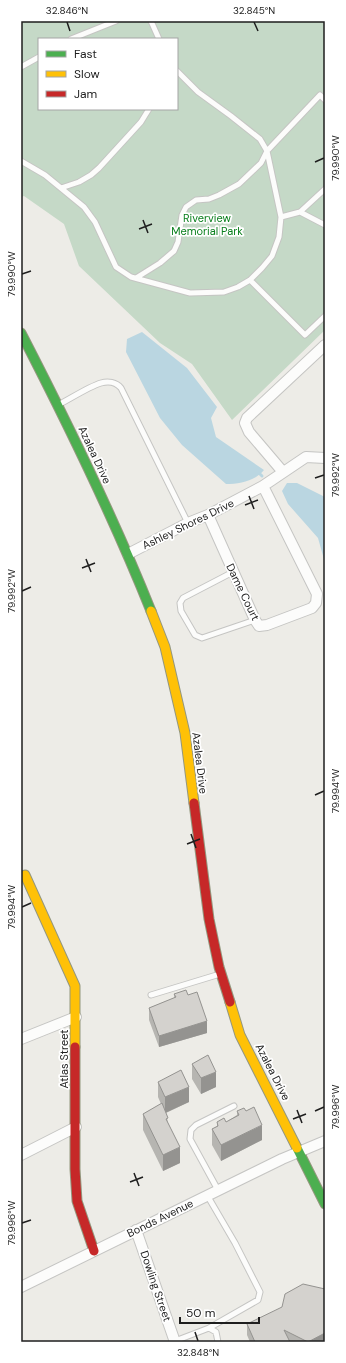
<svg xmlns="http://www.w3.org/2000/svg" width="346" height="1363" font-family="'DM Sans',sans-serif">
<style>
.cemetery{fill:#c5d9c7;fill-rule:evenodd}
.water{fill:#bad6e1}
.lines{fill:none;stroke-linecap:round;stroke-linejoin:round}
.stream{stroke:#bad6e1;stroke-width:3}
.lane-casing{stroke:#c5c5c3;stroke-width:7}
.street-casing{stroke:#c5c5c3;stroke-width:12}
.fast-casing{stroke:#94977e;stroke-width:11}
.slow-casing{stroke:#94977e;stroke-width:11}
.jam-casing{stroke:#94977e;stroke-width:11}
.lane{stroke:#fcfcfb;stroke-width:5}
.street{stroke:#fcfcfb;stroke-width:10}
.fast{stroke:#4caf50;stroke-width:9}
.slow{stroke:#ffc107;stroke-width:9}
.jam{stroke:#c62828;stroke-width:9}
.wall{fill:#b6b5b1}
.shaded-wall{fill:#949390}
.building{fill:#d4d2ce;stroke:#949390}
.ticks{fill:none;stroke:#1e1e1e;stroke-width:1.5}
.labels{text-anchor:middle;stroke-width:3.5;stroke-linejoin:round;paint-order:stroke}
.park-label{font-size:11px;fill:#097f1c;stroke:#fff}
.street-label{font-size:11px;fill:#1e1e1e;stroke:#fff}
.neatline{fill:none;stroke:#1e1e1e;stroke-width:1.5}
.ticks-label{font-size:10px;text-anchor:middle;fill:#1e1e1e}
</style>
<rect width="100%" height="100%" fill="#edece7"/>
<path class="cemetery" d="M 21,21 L 325,21 L 325,330 L 232,420 L 192,364 L 160,343 L 79,266 L 64,224 L 24,196 L 21,197 ZM 39,39 L 177,39 L 177,109 L 39,109 Z"/>
<path class="water" d="M 142,332 L 187,368 L 217,407 L 211,418 L 216,437 L 264,470 C 255,481 240,484 226,484 L 182,445 L 160,418 L 126,352 L 127,339 Z
M 287,483 L 297,483 L 325,497 L 325,563 L 318,538 L 288,504 L 282,491 Z"/>
<g class="lines">
<path class="stream" d="M 260,474 L 262,476"/>
<g class="lane-casing">
<path id="lane" d="M 151,21 L 159,39
M 71,39 L 116,21
M 21,67 L 39,57
M 21,161 L 45,175 L 84,207 L 95,222 L 116,267 L 131,277 L 190,293 L 224,292 L 238,287 L 250,280 L 262,268 L 272,256 L 279,237 L 281,217 L 267,151 L 260,139 L 231,116 L 198,92 L 177,71
M 61,188 L 79,182 L 91,175 L 99,168 L 141,122 L 149,109
M 300,212 L 325,225
M 281,217 L 300,212 L 325,189
M 136,278 L 160,263 L 174,251 L 178,242 L 182,215 L 186,207 L 196,200 L 209,199 L 219,195 L 239,184 L 261,163 L 267,151 L 320,95 L 325,100
M 250,280 L 305,335 L 325,316
M 58,405 C 70,399 88,387 101,383 C 108,381 116,382 121,388 L 188,523
M 233,572 L 183,598 L 180,603 L 181,611 L 195,635 L 202,638 L 255,620
M 151,995 L 220,974
M 218,1190 L 190,1139 L 191,1130 L 196,1125 L 234,1106
M 207,1195 L 235,1243 L 260,1292 L 258,1300 L 209,1328
M 175,1341 L 209,1328 L 216,1332 L 218,1342"/>
</g>
<g class="street-casing">
<path id="street" d="M 283,472 L 249,432 L 245,423 L 247,418 L 325,345
M 208,515 L 255,620 L 259,626 L 267,625 L 312,608 L 316,603 L 317,594 L 263,486
M 128,554 L 188,523 L 208,515 L 263,486 L 306,457 L 325,458
M 21,1039 L 76,1017
M 21,1155 L 76,1127
M 136,1230 L 175,1342
M 21,1287 L 282,1159 L 325,1141"/>
</g>
<g class="fast-casing">
<path id="fast" d="M 21,333 C 68,424 113,516 151,611
M 297,1148 L 325,1204"/>
</g>
<g class="slow-casing">
<path id="slow" d="M 151,611 L 165,647 L 185,733 L 194,803
M 25,875 L 75,986 L 75,1047
M 230,1002 L 240,1035 L 297,1148"/>
</g>
<g class="jam-casing">
<path id="jam" d="M 194,803 L 209,919 L 219,967 L 230,1002
M 75,1047 L 75,1169 L 77,1201 L 94,1251"/>
</g>
<use href="#lane" class="lane"/>
<use href="#street" class="street"/>
<use href="#fast" class="fast"/>
<use href="#slow" class="slow"/>
<use href="#jam" class="jam"/>
</g>
<path class="wall" d="M 174,994 L 188,995 L 207,1033 L 159,1047 L 149,1020 L 149,1008 L 174,998 Z
M 192,1064 L 216,1087 L 201,1094 L 192,1079 Z
M 158,1082 L 189,1102 L 166,1113 L 168,1123 L 180,1163 L 163,1171 L 143,1130 L 143,1114 L 161,1104 L 158,1097 Z
M 237,1111 L 262,1140 L 221,1161 L 212,1145 L 212,1129 L 217,1126 L 217,1122 L 226,1122 L 237,1115 Z
M 325,1289 L 325,1342 L 250,1342 L 247,1335 L 247,1324 Z"/>
<path class="shaded-wall" d="M 207,1021 L 207,1033 L 159,1047 L 159,1036 Z
M 216,1072 L 216,1087 L 201,1094 L 201,1078 Z
M 189,1087 L 189,1102 L 165,1113 L 165,1097 Z
M 262,1125 L 262,1140 L 221,1161 L 221,1145 Z
M 180,1147 L 180,1163 L 163,1171 L 163,1155 Z
M 325,1333 L 325,1342 L 308,1342 Z"/>
<path class="building" d="M 186,990 L 188,995 L 197,992 L 207,1021 L 159,1036 L 149,1008 L 176,997 L 174,994 Z
M 208,1055 L 216,1072 L 201,1078 L 192,1064 Z
M 181,1070 L 189,1087 L 165,1097 L 158,1082 Z
M 162,1103 L 168,1118 L 166,1119 L 180,1147 L 163,1155 L 143,1114 Z
M 254,1107 L 262,1125 L 221,1145 L 212,1129 L 218,1126 L 217,1122 L 224,1118 L 226,1122 L 239,1115 L 237,1111 L 244,1108 L 246,1111 Z
M 303,1284 L 325,1289 L 325,1333 L 308,1342 L 284,1330 L 290,1342 L 255,1342 L 247,1324 L 282,1307 L 285,1294 Z"/>
<path class="ticks" d="M 67,22 L 70,31M 254,22 L 258,31M 315,162 L 324,158M 143,220 L 148,233M 139,229 L 152,224M 22,274 L 31,271M 315,478 L 324,475M 249,496 L 254,509M 245,505 L 258,500M 86,559 L 91,572M 82,568 L 95,563M 22,591 L 31,587M 315,795 L 324,791M 191,834 L 196,848M 187,844 L 200,839M 22,907 L 31,903M 297,1110 L 302,1123M 315,1111 L 324,1107M 293,1119 L 306,1114M 134,1173 L 139,1186M 130,1182 L 143,1177M 22,1223 L 31,1220M 195,1332 L 198,1341"/>
<g class="labels">
<g class="park-label">
<text x="207" y="222">Riverview<tspan x="207" dy="13">Memorial Park</tspan></text>
</g>
<g class="street-label">
<text transform="translate(95 455) rotate(65)" y="4">Azalea Drive</text>
<text transform="translate(188 524) rotate(-26)" y="4">Ashley Shores Drive</text>
<text transform="translate(243 592) rotate(64)" y="4">Dame Court</text>
<text transform="translate(200 763) rotate(83)" y="4">Azalea Drive</text>
<text transform="translate(64 1059) rotate(-90)" y="4">Atlas Street</text>
<text transform="translate(273 1072) rotate(63)" y="4">Azalea Drive</text>
<text transform="translate(160 1218) rotate(-26)" y="4">Bonds Avenue</text>
<text transform="translate(156 1286) rotate(71)" y="4">Dowling Street</text>
</g>
</g>
<rect width="346" height="1363" fill="none" stroke="#ffffff" stroke-width="44"/>
<rect x="38" y="38" width="140" height="72" fill="#ffffff" stroke="#a5a5a5"/>
<rect x="46" y="51" width="20" height="6" fill="#4caf50" stroke="#a5a5a5"/>
<text x="74" y="58" font-size="12" fill="#1e1e1e">Fast</text>
<rect x="46" y="71" width="20" height="6" fill="#ffc107" stroke="#a5a5a5"/>
<text x="74" y="78" font-size="12" fill="#1e1e1e">Slow</text>
<rect x="46" y="91" width="20" height="6" fill="#c62828" stroke="#a5a5a5"/>
<text x="74" y="98" font-size="12" fill="#1e1e1e">Jam</text>
<path d="M180 1317v6h79v-6" fill="none" stroke="#1e1e1e" stroke-width="2"/>
<text x="186" y="1317" font-size="12" fill="#1e1e1e" stroke="#ffffff" stroke-width="3" paint-order="stroke">50 m</text>
<rect x="22" y="22" width="302" height="1319" class="neatline"/>
<g class="ticks-label">
<text x="67" y="14">32.846°N</text>
<text x="254" y="14">32.845°N</text>
<text transform="translate(335 158) rotate(-90)" y="4">79.990°W</text>
<text transform="translate(11 274) rotate(-90)" y="4">79.990°W</text>
<text transform="translate(335 475) rotate(-90)" y="4">79.992°W</text>
<text transform="translate(11 591) rotate(-90)" y="4">79.992°W</text>
<text transform="translate(335 791) rotate(-90)" y="4">79.994°W</text>
<text transform="translate(11 907) rotate(-90)" y="4">79.994°W</text>
<text transform="translate(335 1107) rotate(-90)" y="4">79.996°W</text>
<text transform="translate(11 1223) rotate(-90)" y="4">79.996°W</text>
<text x="198" y="1356">32.848°N</text>
</g>
</svg>
